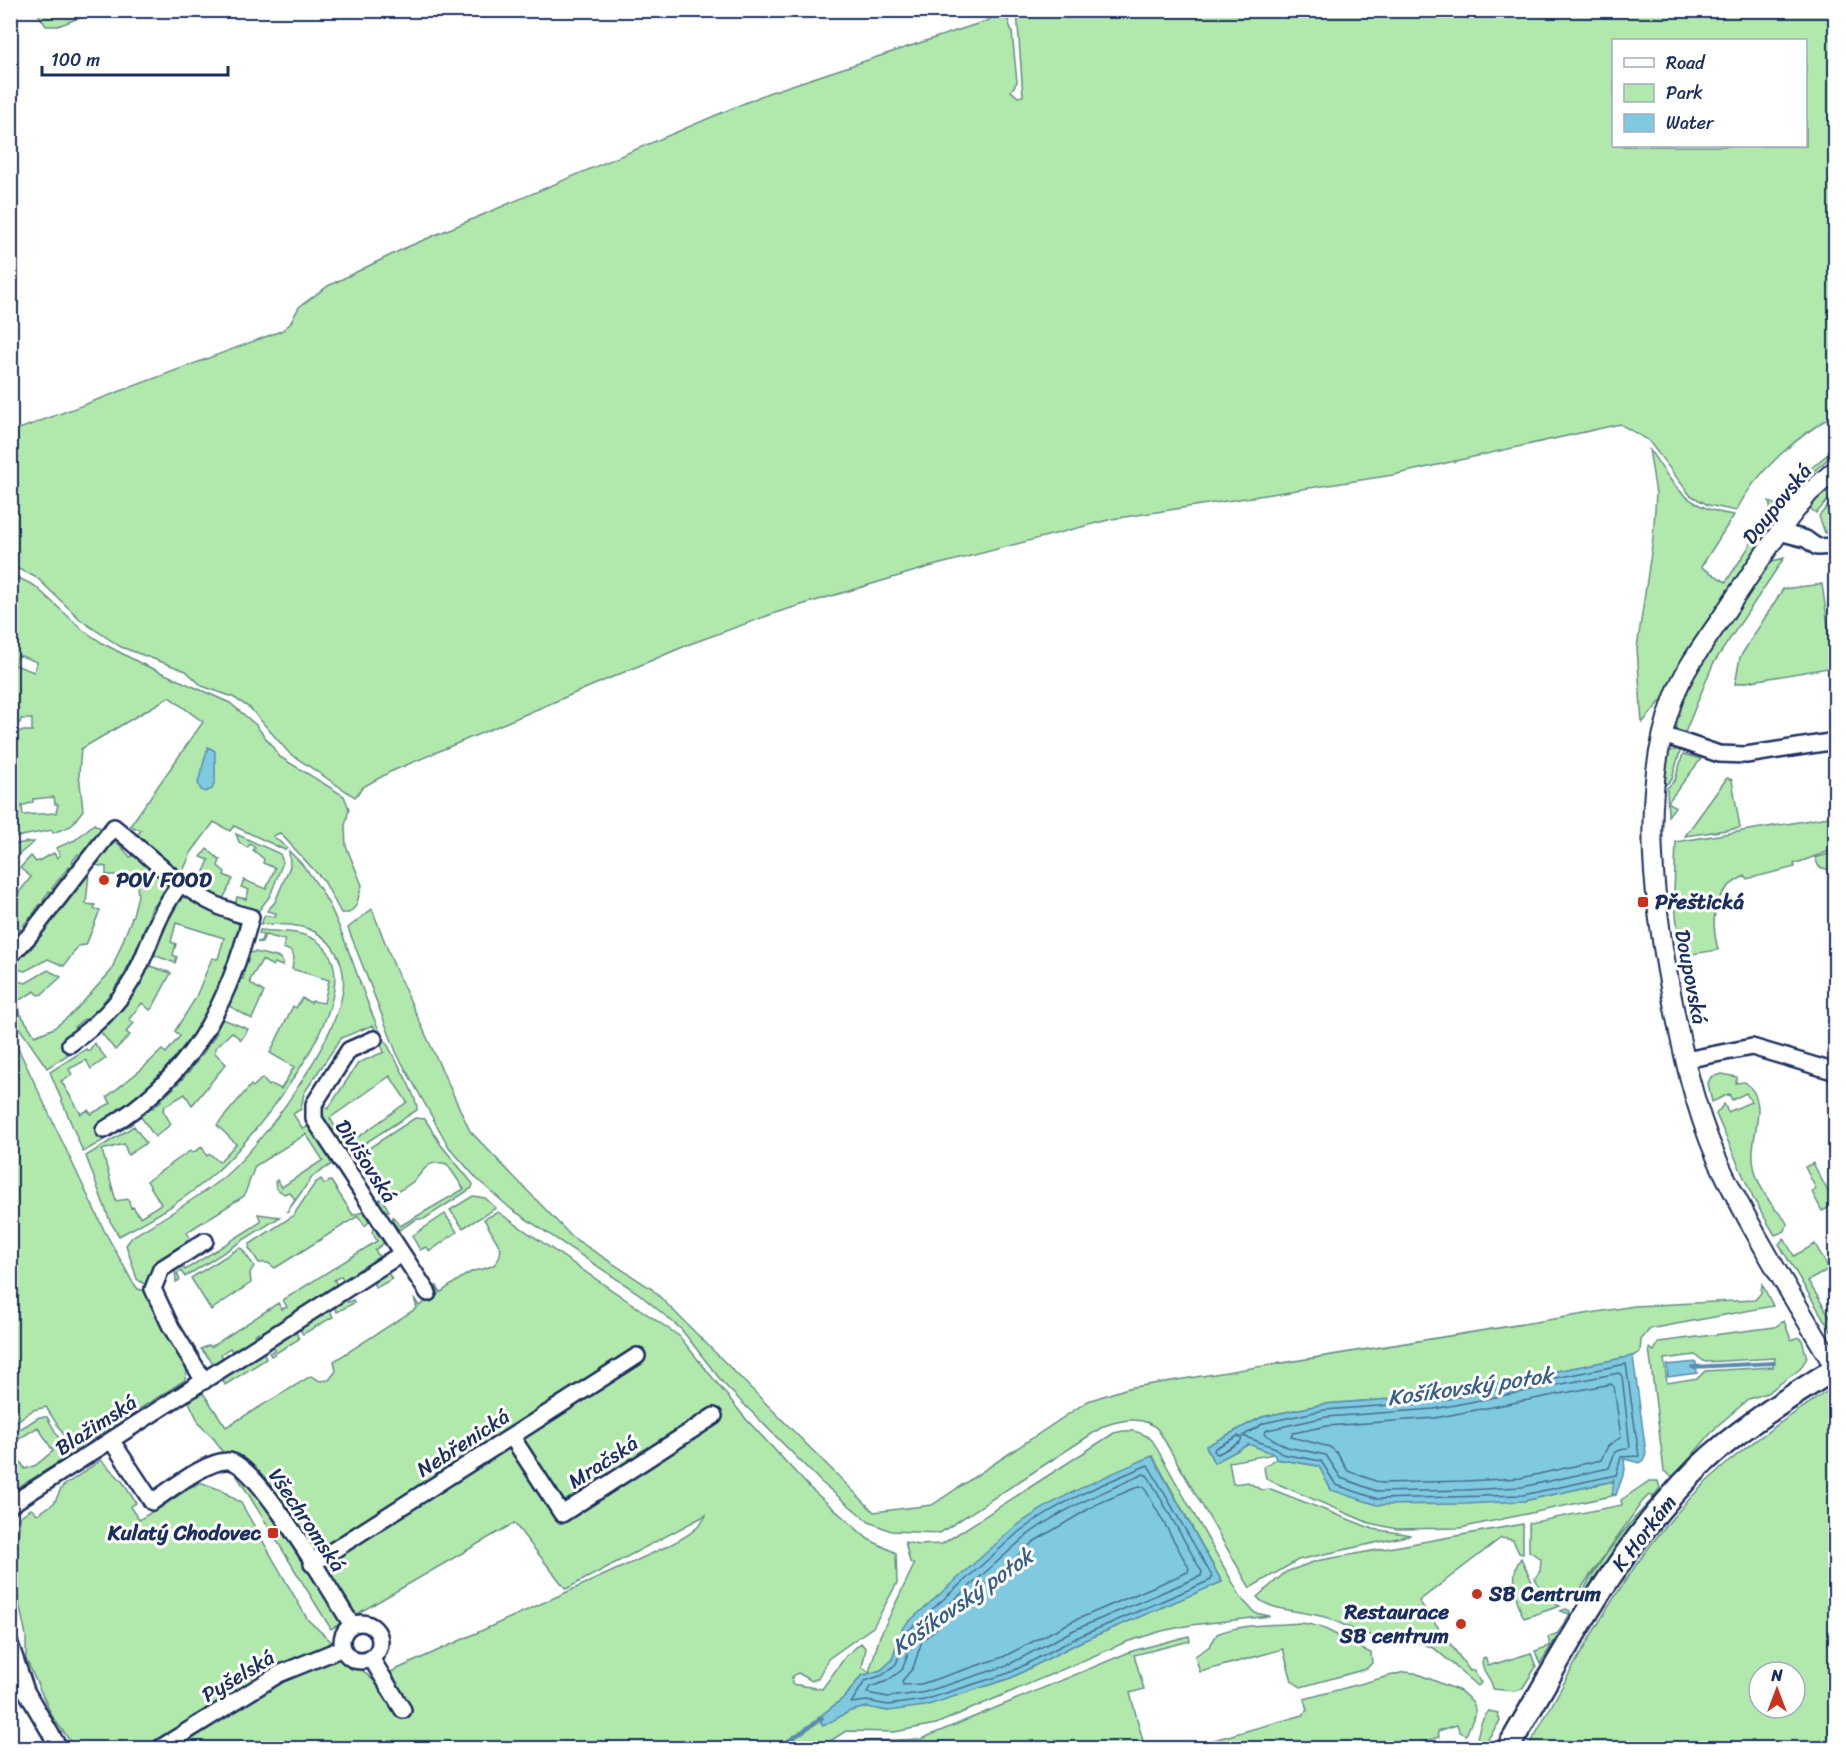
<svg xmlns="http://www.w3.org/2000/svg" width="1846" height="1759" font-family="Sriracha,sans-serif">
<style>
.green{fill:#b1e9ad;stroke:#668c86;stroke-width:1.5;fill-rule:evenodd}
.water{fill:#80cae1;stroke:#588cad;stroke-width:1.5}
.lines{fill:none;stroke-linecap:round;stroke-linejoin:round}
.shore{stroke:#436d92;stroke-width:1.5}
.stream{stroke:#588cad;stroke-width:4}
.minor-casing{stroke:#1b2f5e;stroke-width:20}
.tertiary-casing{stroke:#1b2f5e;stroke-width:22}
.secondary-casing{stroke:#1b2f5e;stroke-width:26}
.minor{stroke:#fff;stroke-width:15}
.tertiary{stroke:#fff;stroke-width:18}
.secondary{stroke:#fff;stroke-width:21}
.poi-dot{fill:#c8321e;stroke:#fff;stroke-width:2}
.labels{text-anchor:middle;stroke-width:6;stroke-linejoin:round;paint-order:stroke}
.street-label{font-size:21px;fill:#1b2f5e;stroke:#fff}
.poi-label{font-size:21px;font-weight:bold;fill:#1b2f5e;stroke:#fff;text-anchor:start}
.water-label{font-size:22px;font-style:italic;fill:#395e85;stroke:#fff}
</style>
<rect width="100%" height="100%" fill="#fff"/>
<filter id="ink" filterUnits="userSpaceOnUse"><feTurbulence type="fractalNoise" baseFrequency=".0167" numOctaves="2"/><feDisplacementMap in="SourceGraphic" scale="12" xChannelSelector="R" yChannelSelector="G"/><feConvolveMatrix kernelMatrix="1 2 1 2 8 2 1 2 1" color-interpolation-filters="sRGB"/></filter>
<g filter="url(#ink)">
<path class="green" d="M 36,11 L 36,10 L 97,11 L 58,26 L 46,26 Z
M 997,11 L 1005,11 L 1012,32 L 1017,82 L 1011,91 L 1018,97 L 1023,96 L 1017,11 L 1835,11 L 1835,414 C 1798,436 1756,471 1736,511 L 1708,505 L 1690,495 L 1648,440 L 1620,424 L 1393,475 L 1112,519 L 929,567 L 778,612 L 690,644 L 390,772 L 363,787 L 355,797 L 289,753 L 250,708 L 233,697 L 202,686 L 186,671 L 121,647 L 82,621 L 35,576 L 11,566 L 11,432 L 281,331 L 290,324 L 299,307 L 328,286 L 405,248 L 768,93 L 989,20 ZM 1806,40 L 1806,146 L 1614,146 L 1614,40 Z
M 1835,448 L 1835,453 L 1808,476 L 1776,513 L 1771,510 L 1769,501 L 1777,506 L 1803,475 Z
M 1649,449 C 1674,486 1686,509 1734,515 L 1701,567 L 1726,582 L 1754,539 L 1747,534 L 1758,534 L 1764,540 L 1666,695 L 1642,723 L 1637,648 L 1653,539 L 1656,494 Z
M 1835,479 L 1835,493 L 1816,513 L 1807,506 Z
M 1835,498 L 1835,531 L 1825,533 L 1819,516 Z
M 1784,558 L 1713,664 L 1684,735 C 1677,733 1674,726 1675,719 L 1701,662 L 1769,562 Z
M 11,574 L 35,586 L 83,630 L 104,644 L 140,663 L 230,703 L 256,725 L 280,757 L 344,796 L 349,809 L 345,826 L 346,846 L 362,885 L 356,906 L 349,913 L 341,913 L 324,881 L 280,833 L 273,836 L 287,848 L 285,850 L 234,826 L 230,831 L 214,822 L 191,853 L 184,869 L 179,874 L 137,836 L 141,830 L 130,826 L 203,722 L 169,697 L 81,749 L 79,774 L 83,810 L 71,826 L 53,833 L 52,830 L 11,838 ZM 18,655 L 37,662 L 34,672 L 15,665 ZM 21,719 L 32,719 L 32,731 L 12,731 L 12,723 L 20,723 ZM 54,797 L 55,804 L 58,804 L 56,813 L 23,815 L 22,806 L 33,802 L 33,799 Z
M 1822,584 L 1834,667 L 1735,684 L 1740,657 L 1783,589 Z
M 1681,748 L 1672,779 L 1663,787 L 1668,752 Z
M 1683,754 L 1701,759 L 1668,802 L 1675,807 L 1668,816 L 1667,788 L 1675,780 Z
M 1727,778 L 1732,780 L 1740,828 L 1685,836 Z
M 1835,816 L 1835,849 L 1794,864 L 1795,867 L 1747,879 L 1745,876 C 1712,891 1710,918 1718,950 L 1680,956 L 1674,892 L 1676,842 Z
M 94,824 L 102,829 L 82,857 L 78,854 L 72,862 L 75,865 L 73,868 L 70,866 L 62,875 L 65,878 L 63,880 L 60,878 L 52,888 L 56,891 L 53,894 L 49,891 L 43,901 L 45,904 L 43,906 L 40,904 L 33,914 L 36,916 L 34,920 L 30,917 L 23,926 L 26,929 L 24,932 L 20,929 L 12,939 L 15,942 L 13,945 L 11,943 L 10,915 L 14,912 L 10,904 L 31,877 L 20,868 L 31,856 L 36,862 L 54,853 L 57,858 L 60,855 L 56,848 L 75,840 Z
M 236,834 L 280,854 L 283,862 L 270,896 L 256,914 L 235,905 L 237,897 L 246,899 L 249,890 L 241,887 L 244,880 L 266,889 L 275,868 L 263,863 L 264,859 L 253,850 L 255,848 L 250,844 L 247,848 L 239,842 Z
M 28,842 L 34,842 L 11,861 L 11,845 Z
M 118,843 L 130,857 L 133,856 L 130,848 L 166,881 L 166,892 L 157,906 L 153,905 L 149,916 L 153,918 L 150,925 L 146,923 L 142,935 L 145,937 L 143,943 L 139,942 L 135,953 L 138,955 L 136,961 L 131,960 L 126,970 L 129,973 L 126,979 L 122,977 L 115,987 L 119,990 L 114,995 L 111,993 L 103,1002 L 106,1005 L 102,1010 L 99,1008 L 90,1016 L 93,1019 L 88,1023 L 84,1019 L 74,1027 L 91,1040 L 47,1068 L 11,1016 L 10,979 L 26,983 L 48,970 L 61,977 L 42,994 L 38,995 L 35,991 L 16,1002 L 20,1009 L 18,1010 L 35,1036 L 54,1028 L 74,1012 L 111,971 L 133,915 L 138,895 L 136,875 L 106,875 L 106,867 L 95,865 L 111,844 Z
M 207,849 L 220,860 L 218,866 L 225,872 L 224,875 L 233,879 L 222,901 L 190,882 L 195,873 L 202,876 L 209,860 L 201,857 Z
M 289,851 C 340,898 349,963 376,1023 C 384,1041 418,1094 417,1110 L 348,1154 L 338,1141 L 340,1136 L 347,1145 L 407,1102 L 390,1076 L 330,1118 L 337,1130 L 331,1130 L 324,1119 L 322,1105 L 328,1109 L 358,1063 L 384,1052 L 373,1025 L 341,1038 L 304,1093 L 301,1109 L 293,1114 L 303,1129 L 308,1126 L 312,1129 L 332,1164 L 313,1176 L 287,1212 L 295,1199 L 289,1192 L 284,1194 L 276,1188 L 275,1182 L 277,1180 L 282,1187 L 323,1160 L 306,1134 L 255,1166 L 244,1196 L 187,1232 L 192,1242 L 152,1269 L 147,1286 L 137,1279 L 126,1245 L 132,1237 C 163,1218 195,1200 224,1177 C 264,1143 335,1043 343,990 C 346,967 336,943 315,932 C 300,923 278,925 261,924 L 265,915 L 275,917 L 276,913 L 267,911 L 275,902 L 290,866 Z
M 1835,852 L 1835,871 L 1819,867 L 1815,858 Z
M 89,873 L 86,904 L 95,905 L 94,909 L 100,910 L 86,945 L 78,946 L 64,966 L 48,959 L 25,971 L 16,969 L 14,961 L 26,949 L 29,951 L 37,941 L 34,938 L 52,915 L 55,918 L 61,911 L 58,908 L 62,903 L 65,905 L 75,892 L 72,890 L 80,879 L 83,880 Z
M 184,896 L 238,923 L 241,929 L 237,950 L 233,949 L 229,960 L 233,962 L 230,971 L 226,970 L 212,1012 L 208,1010 L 191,1038 L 194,1041 L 185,1046 L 178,1056 L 180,1059 L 175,1066 L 172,1063 L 164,1072 L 166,1075 L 160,1082 L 157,1079 L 148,1087 L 150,1090 L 144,1096 L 140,1094 L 131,1101 L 133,1105 L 126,1110 L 123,1107 L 113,1114 L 125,1123 L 132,1124 L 83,1152 L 50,1072 L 86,1049 L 89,1051 L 94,1043 L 106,1058 L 91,1069 L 86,1060 L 69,1069 L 72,1075 L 61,1081 L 81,1114 L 88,1110 L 91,1114 L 111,1103 L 107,1097 L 143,1068 L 162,1050 L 166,1053 L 180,1036 L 175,1031 L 195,999 L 212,958 L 218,959 L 224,938 L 176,923 L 171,942 L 176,944 L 173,955 L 177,957 L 175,963 L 154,955 L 157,935 L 161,935 L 178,897 Z
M 372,909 L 395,968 L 470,1131 L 572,1237 L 652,1289 L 874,1512 L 932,1505 L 1088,1401 L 1128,1388 L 1634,1306 L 1755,1300 L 1761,1293 L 1762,1284 L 1773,1306 L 1650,1329 L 1641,1340 L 1640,1352 L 1633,1356 L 1432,1396 L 1323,1404 L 1262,1417 L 1206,1446 L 1214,1463 L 1249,1444 L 1274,1454 L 1229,1462 L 1233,1484 L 1248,1482 L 1261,1490 L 1271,1489 L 1373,1529 L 1411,1535 L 1298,1560 L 1250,1588 L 1159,1431 C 1146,1415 1121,1420 1104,1426 L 940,1533 L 891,1531 L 869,1522 L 821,1482 L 723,1383 L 681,1329 L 638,1293 L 511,1209 L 477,1179 L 449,1147 L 397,1054 L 348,928 Z
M 260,930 C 279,932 301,930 317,941 C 382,986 251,1141 215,1173 C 186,1199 155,1217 119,1236 L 110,1221 L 86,1156 L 134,1126 L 146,1143 L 128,1155 L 124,1144 L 102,1150 L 116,1201 L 128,1199 L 131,1208 L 133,1207 L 140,1217 L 161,1204 L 147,1181 L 190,1151 L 192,1153 L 202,1147 L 207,1156 L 210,1154 L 219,1162 L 236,1144 L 217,1125 L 251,1085 L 253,1087 L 262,1078 L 269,1086 L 271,1084 L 281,1089 L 294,1067 L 270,1053 L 293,1006 L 296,1008 L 302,998 L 311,1003 L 312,1001 L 324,1003 L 329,980 L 292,969 L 294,957 L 291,951 L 283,948 L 285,940 L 265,935 L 262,943 L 257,942 L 261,941 L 263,935 L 259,934 Z
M 255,952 L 280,958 L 283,963 L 282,966 L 275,963 L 273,966 L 262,960 L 250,980 L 251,984 L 264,992 L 252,1019 L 229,1006 L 239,978 L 243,979 L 248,953 Z
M 147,965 L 171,973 L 153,1007 L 150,1010 L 142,1003 L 129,1019 L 134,1023 L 126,1032 L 130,1035 L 115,1050 L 99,1030 L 106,1022 L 109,1024 L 117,1015 L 114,1012 L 117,1009 L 120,1012 L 128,1002 L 125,999 L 127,997 L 130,999 L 137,989 L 133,986 L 135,983 L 139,985 Z
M 223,1019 L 248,1029 L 241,1040 L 232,1032 L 215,1048 L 215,1053 L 226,1064 L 194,1103 L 192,1105 L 185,1094 L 165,1106 L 163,1110 L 171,1124 L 155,1137 L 141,1117 L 141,1113 L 149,1105 L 153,1108 L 162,1100 L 159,1096 L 162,1094 L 165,1096 L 174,1088 L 171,1085 L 174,1082 L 177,1085 L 185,1076 L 183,1073 L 185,1070 L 188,1073 L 198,1060 L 195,1057 L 198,1054 L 201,1056 L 208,1046 L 205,1043 L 207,1040 L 211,1042 L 217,1032 L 214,1030 Z
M 10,1031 L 104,1230 L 132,1281 L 138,1289 L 149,1292 L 190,1369 L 187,1371 L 185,1380 L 74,1451 L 46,1407 L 33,1410 L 11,1425 Z
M 1722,1074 L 1737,1077 L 1736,1083 L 1745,1082 C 1770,1102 1751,1132 1753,1158 C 1754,1178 1764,1194 1775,1209 C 1780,1214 1785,1218 1787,1224 L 1785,1231 L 1775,1235 L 1753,1198 L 1716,1114 L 1724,1104 L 1728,1112 L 1751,1102 L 1746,1093 L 1732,1100 L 1729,1094 L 1712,1102 L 1708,1083 L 1711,1077 Z
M 415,1118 L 425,1119 L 441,1145 L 473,1184 L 472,1188 L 424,1219 L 417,1219 L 399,1230 L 392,1221 L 393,1217 L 400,1226 L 464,1189 L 447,1164 C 430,1159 425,1168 416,1179 C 408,1187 392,1194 383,1200 L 389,1211 L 385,1212 L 378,1201 L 386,1195 L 359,1155 L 361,1153 L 365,1159 L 369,1156 L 366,1150 Z
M 1813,1163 L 1835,1205 L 1822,1211 L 1812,1192 L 1816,1189 L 1805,1167 Z
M 321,1179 L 324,1184 L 331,1181 L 353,1215 L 363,1212 L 369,1222 L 365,1226 L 358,1216 L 275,1268 L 268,1263 L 259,1263 L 249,1248 L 250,1244 L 293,1216 L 315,1183 Z
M 473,1196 L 485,1198 L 496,1208 L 463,1228 L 450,1210 Z
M 498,1212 L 679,1336 L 746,1419 L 810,1488 L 868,1539 L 896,1553 L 897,1583 L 873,1627 L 828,1659 L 818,1678 L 812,1681 L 798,1673 L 792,1677 L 792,1684 L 822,1689 L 846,1656 L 861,1643 L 866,1649 L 862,1667 L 869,1672 L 880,1636 L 914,1565 L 910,1562 L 905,1542 L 918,1545 L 942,1544 L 1114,1433 C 1129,1429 1140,1430 1152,1440 L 1242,1599 L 1255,1613 L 1270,1616 L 1191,1625 L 1162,1631 L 1126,1642 L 936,1724 L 894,1732 L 846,1731 L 819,1748 L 75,1748 L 52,1716 L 26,1659 L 26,1636 L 15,1584 C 0,1561 23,1543 19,1517 L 31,1509 L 38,1514 L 54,1503 L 62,1487 L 101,1460 L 122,1481 L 136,1503 L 130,1507 L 139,1520 L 200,1482 L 221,1490 L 241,1503 L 308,1620 L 373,1680 L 653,1553 C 671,1544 698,1534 706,1515 L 566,1589 L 514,1523 L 331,1629 L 215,1440 L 200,1425 L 189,1402 L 203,1393 L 226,1427 L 311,1376 L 320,1381 L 329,1380 L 336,1371 L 334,1361 L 417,1308 L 414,1298 L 419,1306 L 439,1293 L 436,1285 L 441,1292 C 451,1286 464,1274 474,1271 C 489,1267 499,1268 501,1249 L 484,1219 ZM 1153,1456 L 1222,1582 L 1080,1642 L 1011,1678 L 888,1711 L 867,1707 L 850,1711 L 823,1725 L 818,1718 L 846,1696 L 861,1676 L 881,1670 L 893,1660 L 897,1640 L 1015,1527 Z
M 258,1214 L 280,1217 L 185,1277 L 181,1271 L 177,1274 L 180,1280 L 176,1282 L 175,1269 L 180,1263 L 185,1270 L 261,1222 Z
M 445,1214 L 457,1232 L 430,1251 L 426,1247 L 420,1250 L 412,1236 Z
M 374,1228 L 384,1243 L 375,1250 L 381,1260 L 344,1281 L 341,1276 L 334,1280 L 338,1286 L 262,1336 L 259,1332 L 254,1335 L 257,1339 L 234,1354 L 230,1348 L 221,1354 L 224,1360 L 213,1363 L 201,1349 L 209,1345 L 211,1347 L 278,1303 L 282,1309 L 287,1307 L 283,1300 L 377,1241 L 372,1232 Z
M 1784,1238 L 1794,1256 L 1815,1244 L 1829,1269 L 1808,1281 L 1835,1325 L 1835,1338 L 1779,1244 Z
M 239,1248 L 242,1249 L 254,1266 L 250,1273 L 251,1283 L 211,1310 L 191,1278 Z
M 387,1271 L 392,1279 L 376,1288 L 372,1281 Z
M 345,1298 L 348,1302 L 353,1300 L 354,1303 L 337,1312 L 333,1306 Z
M 329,1308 L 333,1317 L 303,1334 L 299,1328 Z
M 1784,1321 L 1791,1340 L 1798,1337 L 1802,1340 L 1807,1358 L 1800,1369 L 1788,1378 L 1767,1393 L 1749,1399 L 1717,1426 L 1675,1476 L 1671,1476 L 1664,1471 L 1649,1348 L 1654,1351 L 1659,1342 L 1775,1327 ZM 1695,1355 L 1705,1362 L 1775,1358 L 1773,1367 L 1705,1371 L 1698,1378 L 1667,1383 L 1664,1359 Z
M 295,1330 L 299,1339 L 271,1356 L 269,1353 L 275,1350 L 272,1345 Z
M 263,1350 L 266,1359 L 225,1385 L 221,1377 Z
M 1835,1386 L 1835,1748 L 1528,1748 C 1583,1650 1637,1540 1724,1466 C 1758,1436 1798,1411 1835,1386 ZM 1759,1672 L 1795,1672 L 1795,1708 L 1759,1708 Z
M 39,1417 L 47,1417 L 69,1456 L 11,1492 L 11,1447 L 25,1469 L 36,1465 L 53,1451 L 38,1427 L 11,1444 L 11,1435 Z
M 1276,1459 L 1319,1466 L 1331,1490 L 1524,1501 L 1613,1481 L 1612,1494 L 1616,1495 L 1460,1528 L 1397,1529 L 1369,1523 L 1266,1479 L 1264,1467 Z
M 1649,1481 L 1658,1481 L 1660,1488 L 1653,1497 L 1649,1495 L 1642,1502 L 1577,1594 L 1560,1600 L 1543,1593 L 1535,1578 L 1540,1571 L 1541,1559 L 1529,1551 L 1529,1523 L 1622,1505 L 1621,1500 Z
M 1658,1495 L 1661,1497 L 1574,1617 C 1578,1586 1633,1514 1658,1495 Z
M 1523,1524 L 1523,1554 L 1519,1553 L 1513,1540 L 1501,1538 L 1419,1601 L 1470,1671 L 1473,1670 L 1481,1683 L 1478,1686 L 1435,1649 L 1411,1639 L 1392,1635 C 1379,1644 1342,1624 1328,1618 C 1309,1611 1269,1612 1257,1597 L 1286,1572 L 1316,1561 Z
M 1521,1558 L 1538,1595 L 1560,1606 L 1524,1618 C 1516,1603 1509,1573 1521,1558 Z
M 1566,1609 L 1570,1611 L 1570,1616 L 1540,1664 L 1535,1651 L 1550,1646 L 1548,1637 L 1558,1633 L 1570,1614 L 1560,1611 Z
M 1299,1623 C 1327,1624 1346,1643 1371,1653 L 1372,1663 L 1366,1669 L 1301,1687 L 1292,1681 L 1283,1649 L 1200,1672 L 1195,1656 L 1210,1646 L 1217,1634 C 1243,1623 1272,1626 1299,1623 Z
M 1189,1636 L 1190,1641 L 1134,1655 L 1144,1689 L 1130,1693 L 1145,1748 L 833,1748 L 849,1742 L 921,1739 L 1132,1651 Z
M 1531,1653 L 1536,1667 L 1522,1689 L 1514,1691 L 1493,1689 C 1492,1677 1479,1671 1483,1658 L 1485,1657 L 1488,1666 Z
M 1404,1672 L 1415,1673 L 1460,1691 L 1473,1702 L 1476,1712 L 1466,1735 L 1460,1732 L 1457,1725 L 1438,1731 L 1439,1737 L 1403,1748 L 1185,1748 L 1303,1715 L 1307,1710 L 1304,1699 Z
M 1489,1711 L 1498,1713 L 1500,1721 L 1482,1748 L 1477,1748 C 1476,1737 1480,1719 1489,1711 Z"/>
<path class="water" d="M 208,747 L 215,751 L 215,781 L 212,789 L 206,792 L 201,790 L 198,783 Z
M 1633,1356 L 1646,1453 L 1644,1460 L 1640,1463 L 1624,1459 L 1625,1470 L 1616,1495 L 1612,1494 L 1614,1478 L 1613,1481 L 1524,1501 L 1466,1504 L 1377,1505 L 1331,1490 L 1319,1466 L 1276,1459 L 1274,1454 L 1249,1444 L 1214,1463 L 1206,1446 L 1262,1417 L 1324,1404 L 1432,1396 Z
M 1696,1362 L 1697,1373 L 1668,1377 L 1667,1365 Z
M 1152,1456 L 1222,1582 L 1080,1642 L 1011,1678 L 925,1706 L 888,1711 L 867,1707 L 850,1711 L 823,1726 L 818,1718 L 846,1696 L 861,1676 L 881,1670 L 892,1660 L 903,1627 L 1015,1527 C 1057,1496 1105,1477 1152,1456 Z"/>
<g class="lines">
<path class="shore" d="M 1626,1364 L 1639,1456 L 1621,1457 L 1616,1475 L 1523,1495 L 1378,1499 L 1336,1485 L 1321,1461 L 1282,1454 L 1276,1448 L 1243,1436 L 1264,1423 L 1324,1410 L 1433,1402 Z
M 1619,1373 L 1622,1376 L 1630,1447 L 1615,1452 L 1609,1468 L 1522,1487 L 1465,1490 L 1379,1492 L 1341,1478 L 1326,1455 L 1287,1447 L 1264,1434 L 1267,1430 L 1326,1417 L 1434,1409 Z
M 1611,1384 L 1614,1387 L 1621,1437 L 1608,1446 L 1601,1460 L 1521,1478 L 1465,1481 L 1381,1483 L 1348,1471 L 1337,1453 L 1330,1447 L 1291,1437 L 1293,1433 L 1327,1426 L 1435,1418 Z
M 1238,1436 L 1242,1438 L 1240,1442 L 1218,1454 L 1214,1452 L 1215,1448 Z
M 1148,1465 L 1212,1576 L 1211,1580 L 1078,1637 L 1009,1673 L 924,1700 L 888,1705 L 867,1701 L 851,1703 L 865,1681 L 883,1675 L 896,1664 L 909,1630 L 1020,1531 C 1059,1502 1104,1483 1148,1465 Z
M 1144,1474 L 1148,1476 L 1202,1572 L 1201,1576 L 1074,1630 L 1006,1666 L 922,1693 L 888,1697 L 867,1693 L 870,1687 L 887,1681 L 902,1670 L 915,1635 L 1026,1536 C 1062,1509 1103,1492 1144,1474 Z
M 1140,1486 L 1144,1487 L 1189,1568 L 1188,1572 L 1071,1622 L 1003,1657 L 921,1684 L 903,1685 L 902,1681 L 913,1668 L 922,1641 L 1033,1542 L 1097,1504 Z"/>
<path class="stream" d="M 1692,1367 L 1774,1363
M 778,1748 L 822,1718"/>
<g class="minor-casing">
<path id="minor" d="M 1779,532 L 1806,539 L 1817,547 L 1836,546
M 1663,735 L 1719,754 L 1746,755 L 1836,741
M 10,956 L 29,936 L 114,827 C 158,862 194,905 251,917 C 226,1011 189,1078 104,1130
M 374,1039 L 349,1050 L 314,1104 L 314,1119 L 428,1293
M 70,1044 C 96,1025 118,1005 134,977 C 151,945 156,914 180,885
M 1685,1060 L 1752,1047 L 1836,1072
M 204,1381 L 171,1327 L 153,1289 L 161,1269 L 205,1241
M 512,1437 L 562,1514 L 714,1416
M 111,1440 L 152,1502 C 170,1490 208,1459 229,1461 C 258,1464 333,1596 352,1625
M 10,1505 L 401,1254
M 312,1564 L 637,1356
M342 1642a19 19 0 1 1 38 0a19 19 0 1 1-38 0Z
M 10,1644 L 26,1691 L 59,1748
M 371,1658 L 403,1710
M 160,1748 L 279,1674 L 343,1648"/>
</g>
<g class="tertiary-casing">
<path id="tertiary" d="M 1835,1368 C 1798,1306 1759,1243 1726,1178 C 1700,1127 1686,1069 1675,1013 C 1655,914 1637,798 1673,700 C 1683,671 1703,645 1720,620 C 1743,585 1766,550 1791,516 L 1809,493 L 1836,469"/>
</g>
<g class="secondary-casing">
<path id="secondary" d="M 1508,1748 C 1565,1651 1618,1546 1699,1467 C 1739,1428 1789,1398 1836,1368"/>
</g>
<use href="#minor" class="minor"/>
<use href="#tertiary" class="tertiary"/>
<use href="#secondary" class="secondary"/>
</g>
</g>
<g class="poi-dot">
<circle cx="104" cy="880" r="6"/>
<rect x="1637" y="896" width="12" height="12" rx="3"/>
<rect x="267" y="1527" width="12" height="12" rx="3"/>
<circle cx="1477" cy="1594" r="6"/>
<circle cx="1461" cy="1624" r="6"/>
</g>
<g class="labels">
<g class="street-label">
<text transform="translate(1777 504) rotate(-51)" y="7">Doupovská</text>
<text transform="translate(1691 977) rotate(79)" y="7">Doupovská</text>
<text transform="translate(366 1161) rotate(57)" y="7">Divišovská</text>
<text transform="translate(96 1425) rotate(-33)" y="7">Blažimská</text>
<text transform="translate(463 1443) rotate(-33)" y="7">Nebřenická</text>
<text transform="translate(603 1462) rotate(-33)" y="7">Mračská</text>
<text transform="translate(307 1520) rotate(56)" y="7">Všechromská</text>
<text transform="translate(1644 1533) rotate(-52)" y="7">K Horkám</text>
<text transform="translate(238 1676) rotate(-31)" y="7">Pyšelská</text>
</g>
<g class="poi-label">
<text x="116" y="887">POV FOOD</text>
<text x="1655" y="909">Přeštická</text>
<text x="261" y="1540" text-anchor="end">Kulatý Chodovec</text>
<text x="1489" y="1601">SB Centrum</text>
<text x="1449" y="1619" text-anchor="end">Restaurace<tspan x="1449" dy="24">SB centrum</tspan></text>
</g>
<g class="water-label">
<text transform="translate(1470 1386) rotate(-8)" y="8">Košíkovský potok</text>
<text transform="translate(962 1601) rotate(-35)" y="8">Košíkovský potok</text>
</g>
</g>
<rect width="1846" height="1759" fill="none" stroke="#fff" stroke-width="36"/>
<rect x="18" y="18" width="1810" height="1723" fill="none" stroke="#1b2f5e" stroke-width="2" filter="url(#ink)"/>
<rect x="1612" y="39" width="195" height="108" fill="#ffffff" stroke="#a4acbf" stroke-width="1.5"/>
<rect x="1624" y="58" width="30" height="9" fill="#ffffff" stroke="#a4acbf" stroke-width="1.5"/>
<text x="1666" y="69" font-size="18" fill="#1b2f5e">Road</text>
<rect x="1624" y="84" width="30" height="18" fill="#b1e9ad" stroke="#a4acbf" stroke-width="1.5"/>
<text x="1666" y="99" font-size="18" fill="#1b2f5e">Park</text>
<rect x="1624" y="114" width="30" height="18" fill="#80cae1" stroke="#a4acbf" stroke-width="1.5"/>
<text x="1666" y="129" font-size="18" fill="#1b2f5e">Water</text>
<g transform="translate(1777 1690)"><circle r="28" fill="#ffffff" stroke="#a4acbf" stroke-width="1.5"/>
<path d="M0-4.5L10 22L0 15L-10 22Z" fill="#c8321e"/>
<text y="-9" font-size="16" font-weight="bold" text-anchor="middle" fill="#1b2f5e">N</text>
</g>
<path d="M42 66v9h186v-9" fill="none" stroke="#1b2f5e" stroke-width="3"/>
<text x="51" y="66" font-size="18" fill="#1b2f5e" stroke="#ffffff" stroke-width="4.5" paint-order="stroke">100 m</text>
</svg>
